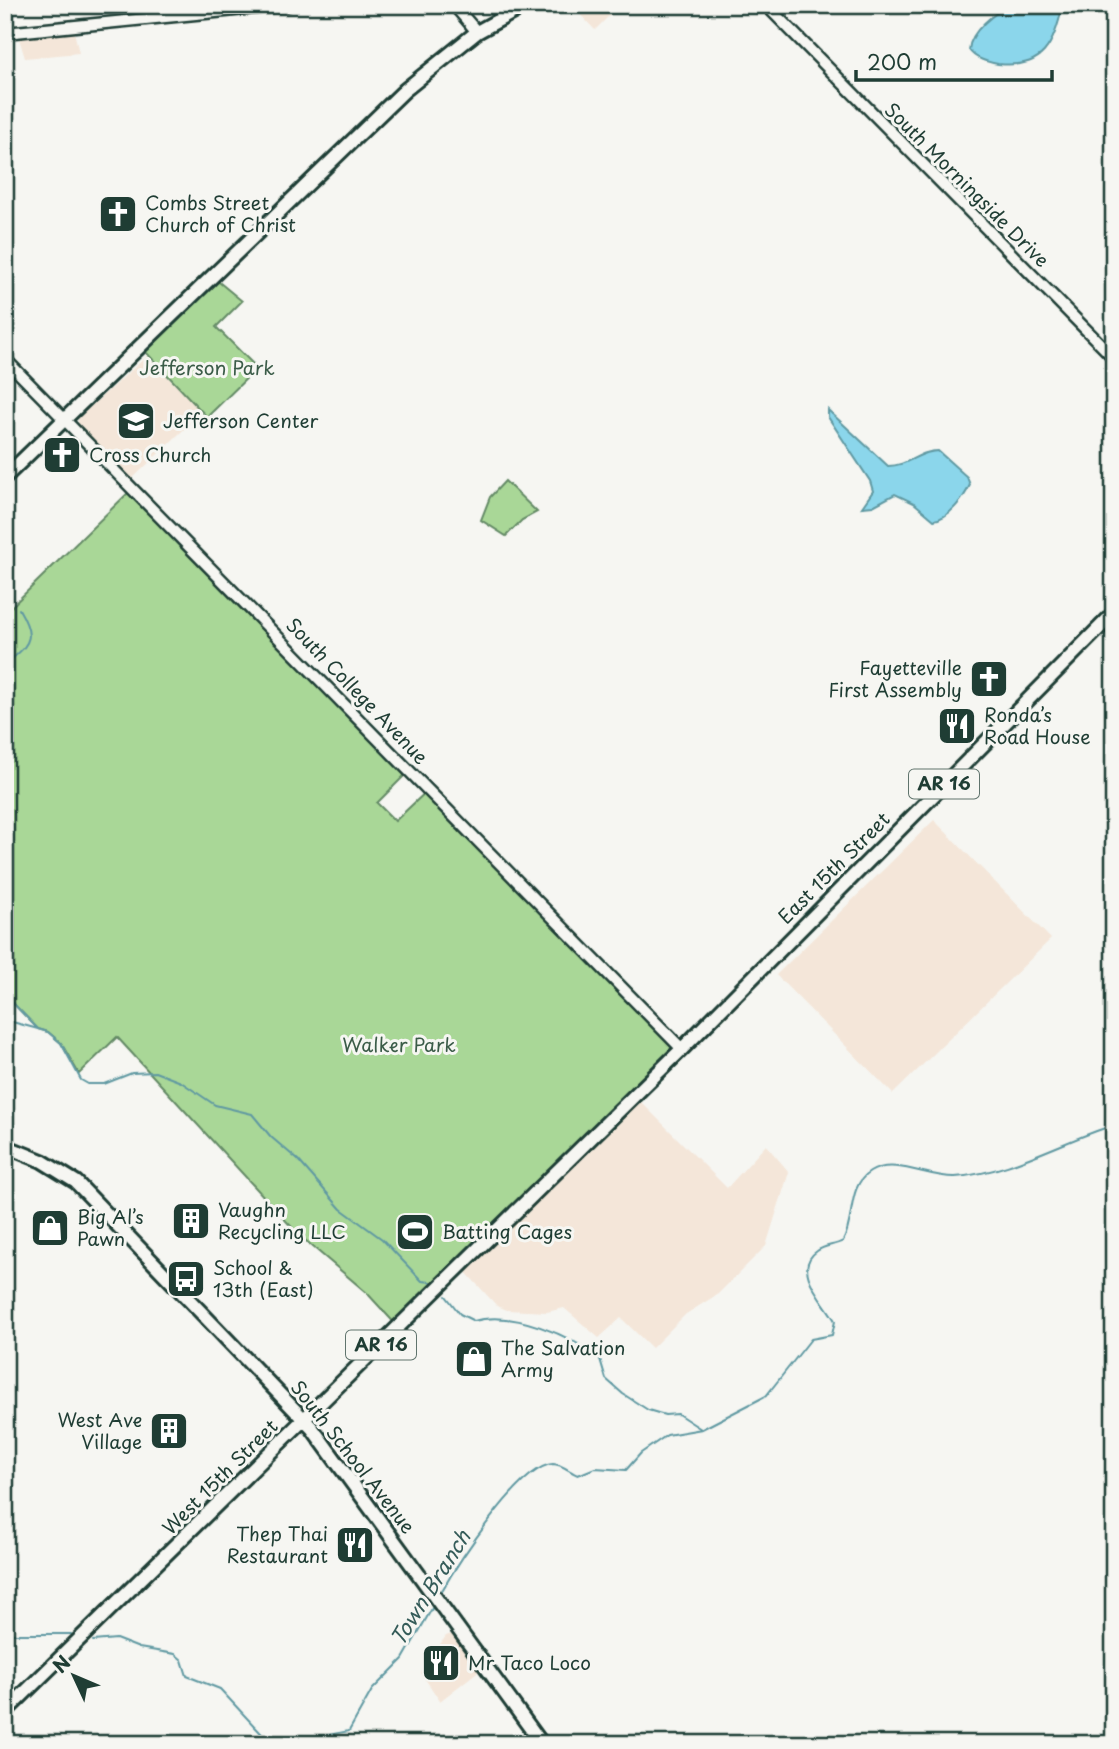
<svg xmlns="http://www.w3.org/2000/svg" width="1119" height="1749" font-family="'Playpen Sans',sans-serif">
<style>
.built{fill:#f4e6d9}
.green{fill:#a9d797;stroke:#648a66;stroke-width:2}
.water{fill:#8bd6eb;stroke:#6099a2;stroke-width:2}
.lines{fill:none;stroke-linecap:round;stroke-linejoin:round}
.stream{stroke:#6099a2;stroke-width:2}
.minor-casing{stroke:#1f3d34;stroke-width:15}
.major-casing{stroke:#1f3d34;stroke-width:18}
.minor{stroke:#f6f6f2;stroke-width:10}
.major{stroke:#f6f6f2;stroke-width:12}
.labels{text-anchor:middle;stroke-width:6;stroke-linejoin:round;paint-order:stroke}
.shield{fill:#f6f6f2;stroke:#60746d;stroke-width:2}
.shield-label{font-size:18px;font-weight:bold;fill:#1f3d34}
.street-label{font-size:19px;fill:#1f3d34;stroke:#f6f6f2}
.poi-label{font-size:19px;fill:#1f3d34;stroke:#f6f6f2;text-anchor:start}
.park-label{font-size:19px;fill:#3b5c48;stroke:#f6f6f2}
.water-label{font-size:21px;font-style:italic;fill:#355c59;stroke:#f6f6f2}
</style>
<rect width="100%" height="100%" fill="#f6f6f2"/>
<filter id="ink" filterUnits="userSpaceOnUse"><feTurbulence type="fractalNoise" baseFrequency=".0143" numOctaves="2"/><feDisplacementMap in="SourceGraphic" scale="14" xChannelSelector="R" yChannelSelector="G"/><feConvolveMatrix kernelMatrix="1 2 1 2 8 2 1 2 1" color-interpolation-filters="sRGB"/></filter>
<g filter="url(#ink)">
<path class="built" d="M 571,5 L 620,5 L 595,30 Z
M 73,27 L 79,53 L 25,58 L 17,32 Z
M 147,356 L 202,412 L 132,479 L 78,424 L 78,418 Z
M 934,820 L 1051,939 L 893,1094 L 776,975 Z
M 635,1096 L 727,1188 L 766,1145 L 789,1172 L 766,1246 L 718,1294 L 686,1314 L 652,1348 L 621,1318 L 599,1338 L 564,1308 L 547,1312 L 507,1310 L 497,1306 L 461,1267 Z
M 460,1631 L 485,1666 L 440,1701 L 421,1673 L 434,1647 L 438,1647 L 446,1636 Z"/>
<path class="green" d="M 214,278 L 242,301 L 216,327 L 257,368 L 207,417 L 142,348 Z
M 505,481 L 537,512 L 522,520 L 506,536 L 481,520 L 490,497 Z
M 132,489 L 410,770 L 377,803 L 395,821 L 429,789 L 682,1049 L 399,1328 L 367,1293 L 299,1235 L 117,1037 L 79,1074 L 61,1043 L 48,1032 L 38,1029 L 5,995 L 5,613 Z"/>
<path class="water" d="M 1011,5 L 1063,5 C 1053,46 1044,69 998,64 C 987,62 975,59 969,50 C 970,31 995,12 1011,5 Z
M 828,410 L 888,466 C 908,466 919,451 938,451 L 967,477 L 970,485 C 964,498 949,518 934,520 L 914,503 L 895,494 L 873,506 L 862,507 L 873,491 L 870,481 L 828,417 Z"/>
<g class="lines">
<path class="stream" d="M 5,152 L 9,178 L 5,202
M 5,581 L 11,588 L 12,599
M 5,666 C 26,644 39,643 19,609
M 5,853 L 8,861 L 5,886
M 5,995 L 38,1029 L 48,1032 L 61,1043 L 81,1080 L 88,1084 L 104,1084 L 132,1073 L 155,1072 L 181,1082 L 215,1105 L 252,1114 L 271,1137 L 298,1160 L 341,1209 L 382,1239 L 422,1281 L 431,1282
M 5,1020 L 38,1029
M 446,1296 L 460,1314 L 474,1321 C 511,1310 571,1335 600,1359 L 606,1379 L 623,1394 L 648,1410 L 665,1415 L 678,1414 L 701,1429
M 440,1594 C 456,1566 520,1465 553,1464 C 562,1464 570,1472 578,1475 L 595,1468 L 626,1470 L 641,1453 L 667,1435 L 702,1429 L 766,1396 L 811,1339 L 832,1335 L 835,1321 C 826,1303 790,1270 817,1251 C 825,1245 834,1246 843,1241 C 855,1220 847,1186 870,1172 C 894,1157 929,1178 955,1177 C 1010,1173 1062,1141 1114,1125
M 5,1634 L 71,1634
M 93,1641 L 116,1639 L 139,1648 L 175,1654 L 182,1660 L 187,1676 L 220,1689 L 271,1744
M 315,1744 C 326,1733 336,1734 349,1731 L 372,1690 L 403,1659 L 434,1605"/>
<g class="minor-casing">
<path id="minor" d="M 454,5 L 477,32
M 766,5 L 1114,358
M 5,33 L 287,5
M 5,359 L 682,1049"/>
</g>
<g class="major-casing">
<path id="major" d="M 5,477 L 405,90 L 477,32 L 526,5
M 5,1146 L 42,1161 L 76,1182 L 312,1428 L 542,1744
M 5,1712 L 682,1049 L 1114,613"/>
</g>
<use href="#minor" class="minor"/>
<use href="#major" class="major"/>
</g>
</g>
<defs>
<g id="church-square" transform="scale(2.0125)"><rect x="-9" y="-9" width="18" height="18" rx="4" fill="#1f3d34" stroke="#f6f6f2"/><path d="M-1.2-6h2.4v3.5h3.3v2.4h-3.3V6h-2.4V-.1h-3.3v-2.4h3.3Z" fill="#fff"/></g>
<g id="school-square" transform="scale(2.0125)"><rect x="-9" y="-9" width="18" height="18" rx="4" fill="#1f3d34" stroke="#f6f6f2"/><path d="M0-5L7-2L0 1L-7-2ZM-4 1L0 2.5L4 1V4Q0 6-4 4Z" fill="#fff"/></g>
<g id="restaurant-square" transform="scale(2.0125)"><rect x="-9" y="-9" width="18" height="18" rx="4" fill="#1f3d34" stroke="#f6f6f2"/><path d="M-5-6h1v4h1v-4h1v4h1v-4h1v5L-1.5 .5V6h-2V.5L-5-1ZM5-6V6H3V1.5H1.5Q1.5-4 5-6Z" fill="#fff"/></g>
<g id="building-square" transform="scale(2.0125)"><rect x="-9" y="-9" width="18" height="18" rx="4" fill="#1f3d34" stroke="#f6f6f2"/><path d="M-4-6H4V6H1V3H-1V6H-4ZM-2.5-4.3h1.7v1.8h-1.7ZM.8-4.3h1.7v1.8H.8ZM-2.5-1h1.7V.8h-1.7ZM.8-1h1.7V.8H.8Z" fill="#fff"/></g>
<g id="shop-square" transform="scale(2.0125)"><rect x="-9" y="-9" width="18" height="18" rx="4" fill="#1f3d34" stroke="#f6f6f2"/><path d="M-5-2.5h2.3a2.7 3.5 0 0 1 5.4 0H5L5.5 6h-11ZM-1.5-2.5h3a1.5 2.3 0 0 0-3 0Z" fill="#fff"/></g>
<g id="stadium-square" transform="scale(2.0125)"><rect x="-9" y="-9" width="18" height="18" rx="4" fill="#1f3d34" stroke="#f6f6f2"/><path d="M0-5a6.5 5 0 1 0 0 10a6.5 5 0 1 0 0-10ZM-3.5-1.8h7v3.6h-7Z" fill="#fff"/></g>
<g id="bus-square" transform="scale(2.0125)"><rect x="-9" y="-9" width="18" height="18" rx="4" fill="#1f3d34" stroke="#f6f6f2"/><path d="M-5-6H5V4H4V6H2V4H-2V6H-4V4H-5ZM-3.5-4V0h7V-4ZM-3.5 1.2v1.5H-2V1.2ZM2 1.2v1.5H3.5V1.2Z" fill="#fff"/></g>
</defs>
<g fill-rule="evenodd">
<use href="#church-square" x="118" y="214"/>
<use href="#school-square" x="136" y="421"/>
<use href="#church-square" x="62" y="455"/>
<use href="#church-square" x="989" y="679"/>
<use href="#restaurant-square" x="957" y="726"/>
<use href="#building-square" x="191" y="1221"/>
<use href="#shop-square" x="50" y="1228"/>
<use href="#stadium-square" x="415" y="1232"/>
<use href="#bus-square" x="186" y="1279"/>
<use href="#shop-square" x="474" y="1359"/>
<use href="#building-square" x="169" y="1431"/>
<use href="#restaurant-square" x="355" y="1545"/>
<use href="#restaurant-square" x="441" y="1663"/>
</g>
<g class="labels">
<g class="shield">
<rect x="909" y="769.5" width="70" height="29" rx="5"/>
<rect x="346" y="1330.5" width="70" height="29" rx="5"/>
</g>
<g class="shield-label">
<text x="944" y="790">AR 16</text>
<text x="381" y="1351">AR 16</text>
</g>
<g class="street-label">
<text transform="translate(967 185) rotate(45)" y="7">South Morningside Drive</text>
<text transform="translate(357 691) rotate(46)" y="7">South College Avenue</text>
<text transform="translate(834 868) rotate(-45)" y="7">East 15th Street</text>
<text transform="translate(353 1457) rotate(52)" y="7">South School Avenue</text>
<text transform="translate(220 1477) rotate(-45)" y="7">West 15th Street</text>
</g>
<g class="poi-label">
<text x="145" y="210">Combs Street<tspan x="145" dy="22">Church of Christ</tspan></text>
<text x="163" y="428">Jefferson Center</text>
<text x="89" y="462">Cross Church</text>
<text x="962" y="675" text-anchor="end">Fayetteville<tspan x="962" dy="22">First Assembly</tspan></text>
<text x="984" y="722">Ronda’s<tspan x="984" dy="22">Road House</tspan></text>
<text x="218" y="1217">Vaughn<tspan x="218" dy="22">Recycling LLC</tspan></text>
<text x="77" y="1224">Big Al’s<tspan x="77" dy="22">Pawn</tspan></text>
<text x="442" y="1239">Batting Cages</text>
<text x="213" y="1275">School &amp;<tspan x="213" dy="22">13th (East)</tspan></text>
<text x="501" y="1355">The Salvation<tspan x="501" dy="22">Army</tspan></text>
<text x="142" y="1427" text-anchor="end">West Ave<tspan x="142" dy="22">Village</tspan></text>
<text x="328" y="1541" text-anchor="end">Thep Thai<tspan x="328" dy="22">Restaurant</tspan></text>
<text x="468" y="1670">Mr Taco Loco</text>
</g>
<g class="park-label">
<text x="207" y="375">Jefferson Park</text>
<text x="399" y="1052">Walker Park</text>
</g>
<g class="water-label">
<text transform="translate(431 1588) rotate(-58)" y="7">Town Branch</text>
</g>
</g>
<rect width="1119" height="1749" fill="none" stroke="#f6f6f2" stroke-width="28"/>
<rect x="14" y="14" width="1091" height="1721" fill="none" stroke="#1f3d34" stroke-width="2.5" filter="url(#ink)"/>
<g transform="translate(74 1676) rotate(314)" stroke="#f6f6f2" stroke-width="5" paint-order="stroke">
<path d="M0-5L12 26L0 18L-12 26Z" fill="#1f3d34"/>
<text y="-10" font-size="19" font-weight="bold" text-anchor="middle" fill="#1f3d34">N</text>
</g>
<path d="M856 70v10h196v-10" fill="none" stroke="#1f3d34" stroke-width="3.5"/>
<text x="867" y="70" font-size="21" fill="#1f3d34" stroke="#f6f6f2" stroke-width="5" paint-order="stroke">200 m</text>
</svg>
